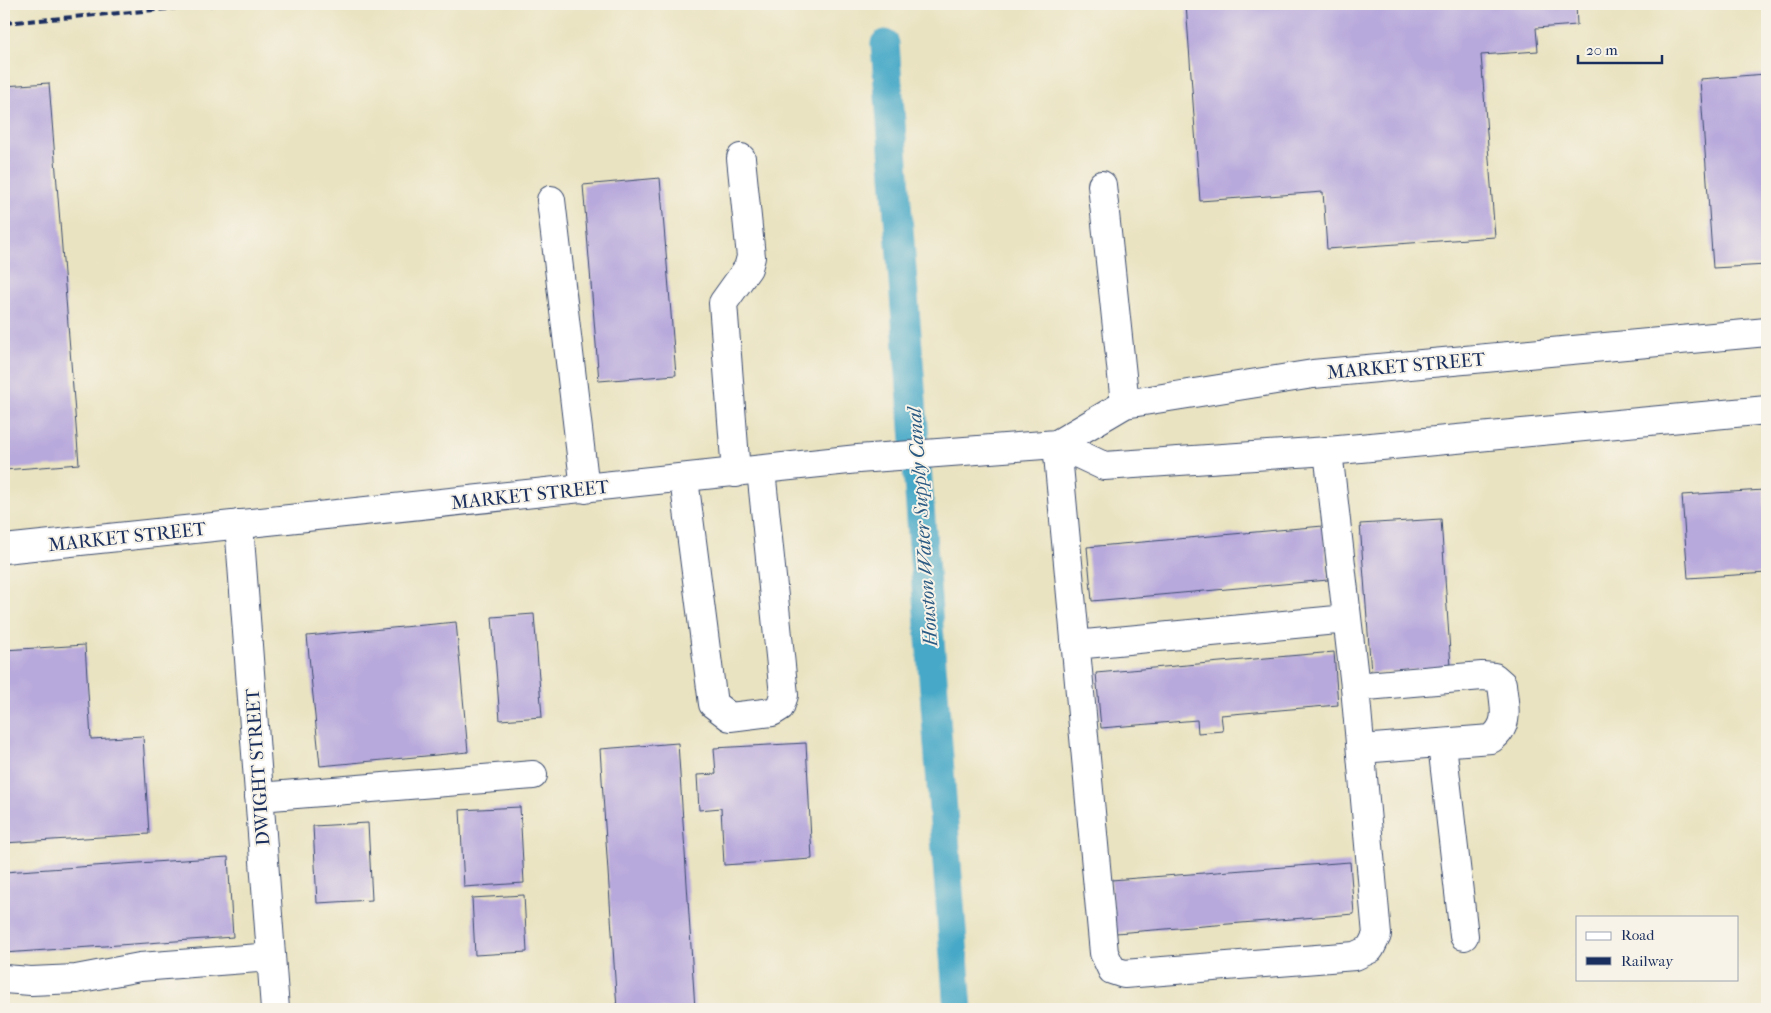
<svg xmlns="http://www.w3.org/2000/svg" width="1771" height="1013" font-family="'IM FELL French Canon',serif">
<style>
.lines{fill:none;stroke-linecap:round;stroke-linejoin:round}
.canal{stroke:#47a9c7;stroke-width:29}
.building{fill:#b8a9dc}
.minor-casing{stroke:#3a4a6d;stroke-width:30}
.major-casing{stroke:#3a4a6d;stroke-width:30}
.minor{stroke:#fff;stroke-width:28}
.major{stroke:#fff;stroke-width:28}
.rail{stroke:#1b2f5e;stroke-width:4;stroke-dasharray:8 4;stroke-linecap:butt}
.labels{text-anchor:middle;stroke-width:4;stroke-linejoin:round;paint-order:stroke}
.street-label{font-size:19px;fill:#1b2f5e;stroke:#f7f3e8}
.water-label{font-size:20px;font-style:italic;fill:#2a5a83;stroke:#f7f3e8}
</style>
<rect width="100%" height="100%" fill="#f7f3e8"/>
<filter id="ink" filterUnits="userSpaceOnUse"><feTurbulence type="fractalNoise" baseFrequency=".02" numOctaves="2"/><feDisplacementMap in="SourceGraphic" scale="10" xChannelSelector="R" yChannelSelector="G"/><feConvolveMatrix kernelMatrix="1 2 1 2 8 2 1 2 1" color-interpolation-filters="sRGB"/></filter>
<filter id="wash" filterUnits="userSpaceOnUse"><feTurbulence type="fractalNoise" baseFrequency=".0096" numOctaves="4" result="noise"/><feDisplacementMap in="SourceGraphic" scale="20" xChannelSelector="R" yChannelSelector="G"/><feGaussianBlur stdDeviation="1.12" result="paint"/><feColorMatrix in="noise" values="0 0 0 0 0 0 0 0 0 0 0 0 0 0 0 0 0 1.4 0 .05"/><feComposite in="paint" operator="in"/></filter>
<g filter="url(#wash)">
<rect width="100%" height="100%" fill="#eae3c1"/>
<g class="lines">
<path class="canal" d="M 885,44 L 958,1009"/>
</g>
<g id="blocks">
<path class="building" d="M 1186,4 L 1576,4 L 1577,25 L 1536,28 L 1538,51 L 1481,55 L 1495,237 L 1327,249 L 1323,192 L 1200,201 Z
M 1766,74 L 1767,265 L 1713,268 L 1700,79 Z
M 49,83 L 79,464 L 4,470 L 4,86 Z
M 660,178 L 676,375 L 599,381 L 583,185 Z
M 1764,490 L 1767,573 L 1688,578 L 1682,495 Z
M 1441,519 L 1451,667 L 1371,673 L 1360,524 Z
M 1323,526 L 1328,580 L 1092,601 L 1087,547 Z
M 534,614 L 542,717 L 500,720 L 492,617 Z
M 456,622 L 468,752 L 320,766 L 307,636 Z
M 85,645 L 91,739 L 143,736 L 149,834 L 4,843 L 4,650 Z
M 1334,652 L 1338,705 L 1221,715 L 1223,731 L 1198,733 L 1197,720 L 1101,728 L 1096,673 Z
M 678,743 L 695,1009 L 617,1009 L 600,749 Z
M 806,743 L 812,859 L 724,865 L 721,808 L 699,810 L 697,775 L 716,774 L 714,748 Z
M 520,807 L 524,883 L 464,887 L 460,810 Z
M 368,823 L 372,900 L 317,903 L 313,826 Z
M 228,857 L 233,937 L 4,953 L 4,872 Z
M 1350,862 L 1354,914 L 1116,933 L 1111,880 Z
M 524,895 L 527,952 L 475,955 L 472,898 Z"/>
</g>
</g>
<g filter="url(#ink)">
<use href="#blocks" fill-opacity="0" stroke="#3a4a6d" stroke-width="1"/>
<g class="lines">
<g class="minor-casing">
<path id="minor" d="M 1102,185 L 1125,404
M 551,200 L 585,489
M 1057,444 L 1104,953 L 1112,970 L 1124,974 L 1355,956 L 1370,949 L 1377,935 L 1355,687 L 1328,451
M 736,473 L 723,303 L 748,268 L 751,257 L 741,158
M 684,479 L 713,704 L 730,717 L 772,712 L 780,707 L 784,695 L 761,470
M 239,524 L 275,1009
M 1075,645 L 1347,619
M 1355,687 L 1482,676 L 1494,677 L 1502,684 C 1504,706 1511,725 1491,739 L 1361,749
M 1442,744 L 1464,936
M 259,797 L 533,775
M 4,979 L 31,981 L 76,979 L 140,967 L 271,957"/>
</g>
<g class="major-casing">
<path id="major" d="M 1057,444 L 1104,466 L 1328,451 L 1767,410
M 4,549 L 858,459 L 1057,444 L 1125,404 L 1313,374 L 1767,332"/>
</g>
<use href="#minor" class="minor"/>
<use href="#major" class="major"/>
<path class="rail" d="M 4,23 L 224,4"/>
</g>
</g>
<g class="labels">
<g class="street-label">
<text transform="translate(1406 365) rotate(-5)" y="7">MARKET STREET</text>
<text transform="translate(530 494) rotate(-6)" y="7">MARKET STREET</text>
<text transform="translate(127 536) rotate(-6)" y="7">MARKET STREET</text>
<text transform="translate(257 767) rotate(-94)" y="7">DWIGHT STREET</text>
</g>
<g class="water-label">
<text transform="translate(922 527) rotate(-94)" y="7">Houston Water Supply Canal</text>
</g>
</g>
<rect width="1771" height="1013" fill="none" stroke="#f7f3e8" stroke-width="20"/>
<rect x="1576" y="916" width="162" height="65" fill="#f7f3e8" stroke="#9fa5b1"/>
<rect x="1586" y="932" width="25" height="8" fill="#ffffff" stroke="#9fa5b1"/>
<text x="1621" y="940" font-size="15" fill="#1b2f5e">Road</text>
<rect x="1586" y="957" width="25" height="8" fill="#1b2f5e" stroke="#9fa5b1"/>
<text x="1621" y="966" font-size="15" fill="#1b2f5e">Railway</text>
<path d="M1578 55v8h84v-8" fill="none" stroke="#1b2f5e" stroke-width="2.5"/>
<text x="1586" y="55" font-size="15" fill="#1b2f5e" stroke="#f7f3e8" stroke-width="4" paint-order="stroke">20 m</text>
</svg>
